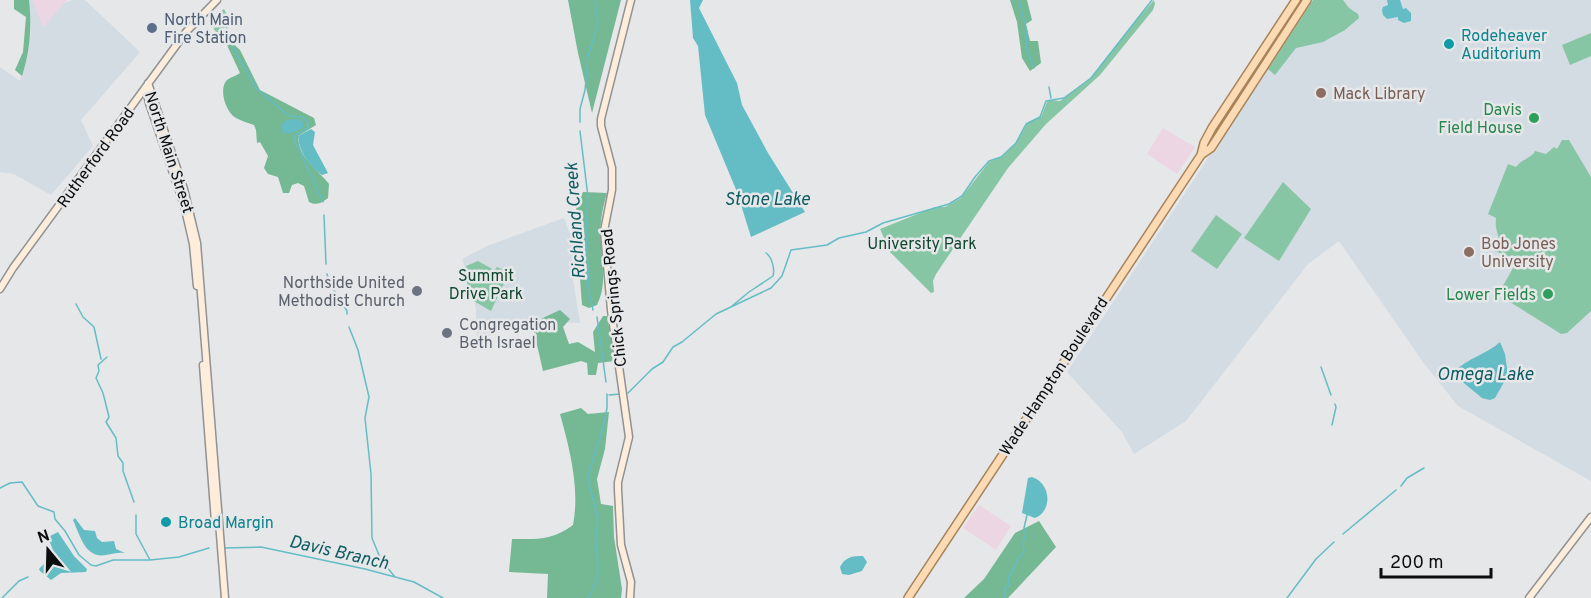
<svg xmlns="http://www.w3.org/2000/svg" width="1591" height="598" font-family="Overpass,sans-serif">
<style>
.commercial{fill:#ecd6e4}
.built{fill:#d3dce3}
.green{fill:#87c6a4}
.forest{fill:#75b894}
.water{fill:#64bdc5}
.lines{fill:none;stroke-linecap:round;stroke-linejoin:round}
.stream{stroke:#64bdc5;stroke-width:1.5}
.secondary-casing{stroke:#909294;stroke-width:9}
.primary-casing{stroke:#a78359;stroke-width:10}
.secondary{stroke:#feedda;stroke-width:6}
.primary{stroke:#fcdab4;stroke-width:7}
.service-dot{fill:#5c6f8a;stroke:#e5e7e9;stroke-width:2}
.culture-dot{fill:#0f9aa8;stroke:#e5e7e9;stroke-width:2}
.education-dot{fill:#8d6e63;stroke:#e5e7e9;stroke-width:2}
.leisure-dot{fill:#2e9e5b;stroke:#e5e7e9;stroke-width:2}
.worship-dot{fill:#6b7280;stroke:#e5e7e9;stroke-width:2}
.labels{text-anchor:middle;stroke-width:5;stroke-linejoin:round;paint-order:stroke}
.service-label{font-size:16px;fill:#4e5e75;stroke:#e5e7e9;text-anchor:start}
.culture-label{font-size:16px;fill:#0d838f;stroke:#e5e7e9;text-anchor:start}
.education-label{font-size:16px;fill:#785e54;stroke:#e5e7e9;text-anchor:start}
.leisure-label{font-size:16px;fill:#27864d;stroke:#e5e7e9;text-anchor:end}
.street-label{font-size:16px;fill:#0c0d0d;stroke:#e5e7e9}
.park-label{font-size:16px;fill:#10462e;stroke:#e5e7e9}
.worship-label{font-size:16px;fill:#5b616d;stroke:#e5e7e9;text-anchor:end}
.water-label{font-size:18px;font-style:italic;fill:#0e5c62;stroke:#e5e7e9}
</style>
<rect width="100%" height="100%" fill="#e5e7e9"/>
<path class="commercial" d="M 33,0 L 67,0 L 43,29 Z
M 1163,128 L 1195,147 L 1177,174 L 1147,154 Z
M 979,505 L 1011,526 L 996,550 L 963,528 Z"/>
<path class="built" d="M 29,0 L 33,0 L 43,28 L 64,3 L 73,0 L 85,0 L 140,52 L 81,120 L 93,146 L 51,195 L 14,174 L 0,172 L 0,67 L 20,81 L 29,46 L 31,31 Z
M 1312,0 L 1591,0 L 1591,481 L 1458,406 L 1423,362 L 1339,241 L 1308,264 L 1186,421 L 1134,454 L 1122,432 L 1067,372 Z
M 564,218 L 580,260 L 573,280 L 580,323 L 530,321 L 477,340 L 476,309 L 471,285 L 462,259 L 487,246 Z"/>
<path class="green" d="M 1154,0 L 1155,4 L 1153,10 L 1100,75 L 1046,124 L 1008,168 L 936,274 L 933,281 L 934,292 L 931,293 L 890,252 L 880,229 L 935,207 L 945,207 L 961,198 L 989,162 L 1003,156 L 1015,144 L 1028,122 L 1041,117 L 1047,102 L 1051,100 L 1060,101 L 1089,80 L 1132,25 Z
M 1313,0 L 1343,0 L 1349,8 L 1358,14 L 1359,18 L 1345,30 L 1323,42 L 1296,48 L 1275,75 L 1268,69 Z
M 224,9 L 232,25 L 224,28 L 224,31 L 218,33 L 215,31 L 210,19 Z
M 1591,33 L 1591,56 L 1570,65 L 1562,45 Z
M 1562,140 L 1569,140 L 1591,177 L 1591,311 L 1567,333 L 1561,334 L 1502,297 L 1504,294 L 1500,291 L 1516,263 L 1498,252 L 1495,252 C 1503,233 1494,235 1496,218 L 1488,214 L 1508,164 L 1516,167 C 1521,159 1531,159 1535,151 L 1546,154 L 1554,147 L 1557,149 Z
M 1283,182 L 1311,209 L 1279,261 L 1244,238 Z
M 1216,215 L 1242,234 L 1217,269 L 1191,251 Z
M 478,261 L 494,270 L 497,267 L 508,272 L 508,275 L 491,311 L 472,300 L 463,271 L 466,266 Z"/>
<path class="forest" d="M 14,0 L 29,0 C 32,27 30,51 22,76 L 15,70 L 23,52 L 26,17 L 14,9 Z
M 568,0 L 621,0 L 592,113 L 578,53 Z
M 1010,0 L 1027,0 L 1032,20 L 1026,24 L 1030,41 L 1038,41 L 1041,63 L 1030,71 L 1022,58 L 1017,22 Z
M 228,39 L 240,50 L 260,90 L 314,118 L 316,125 L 298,136 C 299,160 317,168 329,184 L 328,198 C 322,203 316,206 309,202 L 304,186 L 298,183 L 292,185 L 289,193 L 283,193 L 278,177 L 268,174 L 264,168 L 268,156 L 260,142 L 257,143 L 256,130 L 254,125 C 249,123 241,121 236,118 C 226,113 218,89 227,80 C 231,77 236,76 240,73 L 226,43 L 225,41 Z
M 583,192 L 607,193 C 602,210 599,226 601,244 C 602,266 607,285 597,305 L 589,308 L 582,305 L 580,278 L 584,259 L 578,230 L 580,223 L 579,215 L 575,212 Z
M 560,310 L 570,319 L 563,327 L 569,344 L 578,342 L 595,352 L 593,332 L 603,316 L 607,316 L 615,361 L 598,363 L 596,375 L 588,375 L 587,363 L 581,361 L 543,371 L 532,323 Z
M 581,408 L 588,414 L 609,412 L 605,449 L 597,479 L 601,504 L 613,506 L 614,537 L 622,589 L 621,598 L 547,598 L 548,574 L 509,572 L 512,539 C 536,539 552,541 573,525 C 580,489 570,450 560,414 Z
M 1039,521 L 1056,547 L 1008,598 L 964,598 L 984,579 L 1015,533 Z"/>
<path class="water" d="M 690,0 L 703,0 L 699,8 L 737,83 L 742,105 L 768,153 L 805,212 L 751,237 L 737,192 L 705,115 L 698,46 L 693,38 Z
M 1387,0 L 1400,0 L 1403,9 L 1406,8 L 1411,13 L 1411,21 L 1404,23 L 1398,20 L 1398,17 L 1387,19 L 1383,15 L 1382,10 L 1383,7 L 1388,5 Z
M 299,119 L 304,123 L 303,128 L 291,133 L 283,133 L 281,126 L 286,120 Z
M 311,129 L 315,132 L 313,145 L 328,173 L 322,175 C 309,166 299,152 298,136 Z
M 1500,342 L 1505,354 L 1508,375 L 1495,398 L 1490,400 L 1482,398 L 1454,375 L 1455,371 C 1468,358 1487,354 1500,342 Z
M 1032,477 C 1051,483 1053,511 1035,518 L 1022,513 L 1028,478 Z
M 75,518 L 84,530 L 95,531 L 97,538 L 102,542 L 114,541 L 116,549 L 125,553 C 118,552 113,554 106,555 C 85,559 80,535 73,520 Z
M 58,532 L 74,556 L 87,569 L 86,572 L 61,573 L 51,580 L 40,571 L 39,569 L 54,553 L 48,537 Z
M 863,556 L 867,562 L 862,571 L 849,575 L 842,574 L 840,567 C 845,557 852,556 863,556 Z"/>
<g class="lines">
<path class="stream" d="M 1019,0 L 1027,32 L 1026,48 L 1034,68
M 218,12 L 222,17 L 227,28
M 229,40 L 256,88 L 289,116 L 303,117 L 308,123 L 308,128 L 295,135 L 295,141 L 323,202
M 1049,87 L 1051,98
M 580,122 L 580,109 L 585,90 L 588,57 L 598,23 L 595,0
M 580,131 L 588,197 L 586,231 L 589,291 L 593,310
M 324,215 L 326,264
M 327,274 L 330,284 L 347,311 L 347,314
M 76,304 L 83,317 L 94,327 L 101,359
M 732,306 L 749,292 L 773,276 C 775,269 772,257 766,253
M 597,317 L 606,382
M 349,327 L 358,350 L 369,397 L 365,418 L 371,474 L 372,538 L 381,560 L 395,577
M 107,357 L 98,365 L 99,371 L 96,378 L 103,393 L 109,417 L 106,422 L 116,438 L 118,456 L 123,463 L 123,471 L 134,502
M 1321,367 L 1331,395
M 628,393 L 652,369 L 663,362 L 673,347 L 682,342 L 716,314 L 771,288 L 782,276 L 791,250 L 827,245 L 839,238 L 866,232 L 883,223 L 949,204 L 962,196 L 975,177 L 989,161 L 1001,157 L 1016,143 L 1026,124 L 1040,117 L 1046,101 L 1064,98 L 1091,78 L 1152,0
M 609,395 L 620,394
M 1332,425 L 1336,407 L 1335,404
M 1401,486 L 1407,478 L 1424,468
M 0,488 L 10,483 L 22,482 L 38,506 L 54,512 L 55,519 L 65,531 L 79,555 L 91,565 L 96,566 L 113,560 L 150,560 L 179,557 L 209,548
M 136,515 L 136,534 L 150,560
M 1343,534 L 1396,490
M 225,548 L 261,547 L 365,569 L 414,582 L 443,598
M 2,598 L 19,581 L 28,577
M 588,598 L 597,580 L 598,568 L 596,538 L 598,519 L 589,484 L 588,475 L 603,428 L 607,408 L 607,394
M 1005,598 L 1005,588 L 1009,585 L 1008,578 L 1017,563 L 1017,560 L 1024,552 L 1023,542 L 1026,533 L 1024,528 L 1027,515
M 1287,598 L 1316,559 L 1334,542"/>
<g class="secondary-casing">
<path id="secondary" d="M 148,83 L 184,189 L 197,243 L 225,598
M 148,84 L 147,94 L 149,103 L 184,205 L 193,244 L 197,286
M 0,289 L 13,268 L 186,32 L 217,0
M 203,365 L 215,522
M 630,598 L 631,582 L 621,545 L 618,490 L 618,482 L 629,437 L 611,310 L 604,231 L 612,190 L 612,168 L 601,126 L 601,119 L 631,0
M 1529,598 L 1591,517"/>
</g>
<g class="primary-casing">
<path id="primary" d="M 1201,155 L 1204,143 L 1212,128 L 1296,0
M 908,598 L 1201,155 L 1211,148 L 1307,0"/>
</g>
<use href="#secondary" class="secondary"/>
<use href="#primary" class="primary"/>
</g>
<circle class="service-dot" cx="152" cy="28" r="6"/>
<g class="culture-dot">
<circle cx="1449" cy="44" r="6"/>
<circle cx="166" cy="522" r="6"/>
</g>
<g class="education-dot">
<circle cx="1321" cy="93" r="6"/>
<circle cx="1469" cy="252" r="6"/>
</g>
<g class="leisure-dot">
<circle cx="1534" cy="118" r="6"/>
<circle cx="1548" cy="294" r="6"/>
</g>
<g class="worship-dot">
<circle cx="417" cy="291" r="6"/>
<circle cx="447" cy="333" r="6"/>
</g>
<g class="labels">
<g class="service-label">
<text x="164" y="25">North Main<tspan x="164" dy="18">Fire Station</tspan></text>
</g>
<g class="culture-label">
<text x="1461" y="41">Rodeheaver<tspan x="1461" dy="18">Auditorium</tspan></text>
<text x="178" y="528">Broad Margin</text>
</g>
<g class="education-label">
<text x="1333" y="99">Mack Library</text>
<text x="1481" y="249">Bob Jones<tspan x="1481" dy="18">University</tspan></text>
</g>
<g class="leisure-label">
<text x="1522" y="115">Davis<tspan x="1522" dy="18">Field House</tspan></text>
<text x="1536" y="300">Lower Fields</text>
</g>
<g class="street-label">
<text transform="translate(170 152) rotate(72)" y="6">North Main Street</text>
<text transform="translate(95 157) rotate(-54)" y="6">Rutherford Road</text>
<text transform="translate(613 298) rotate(-96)" y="6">Chick Springs Road</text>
<text transform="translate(1053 376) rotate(-57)" y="6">Wade Hampton Boulevard</text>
</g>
<g class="park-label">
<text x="922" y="249">University Park</text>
<text x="486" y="281">Summit<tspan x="486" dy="18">Drive Park</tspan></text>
</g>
<g class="worship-label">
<text x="405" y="288">Northside United<tspan x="405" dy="18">Methodist Church</tspan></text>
<text x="459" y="330" text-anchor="start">Congregation<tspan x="459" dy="18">Beth Israel</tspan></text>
</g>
<g class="water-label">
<text x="767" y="205">Stone Lake</text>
<text transform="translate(575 221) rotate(-94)" y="6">Richland Creek</text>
<text x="1485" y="380">Omega Lake</text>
<text transform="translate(339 552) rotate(13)" y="6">Davis Branch</text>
</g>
</g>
<g transform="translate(48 550) rotate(341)" stroke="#e5e7e9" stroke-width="4.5" paint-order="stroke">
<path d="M0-4.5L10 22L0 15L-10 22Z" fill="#0c0d0d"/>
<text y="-9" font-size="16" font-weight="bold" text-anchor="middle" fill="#0c0d0d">N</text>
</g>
<path d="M1381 568v9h110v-9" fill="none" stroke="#0c0d0d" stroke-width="3"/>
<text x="1390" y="568" font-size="18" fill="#0c0d0d" stroke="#e5e7e9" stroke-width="4.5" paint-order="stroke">200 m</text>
</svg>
